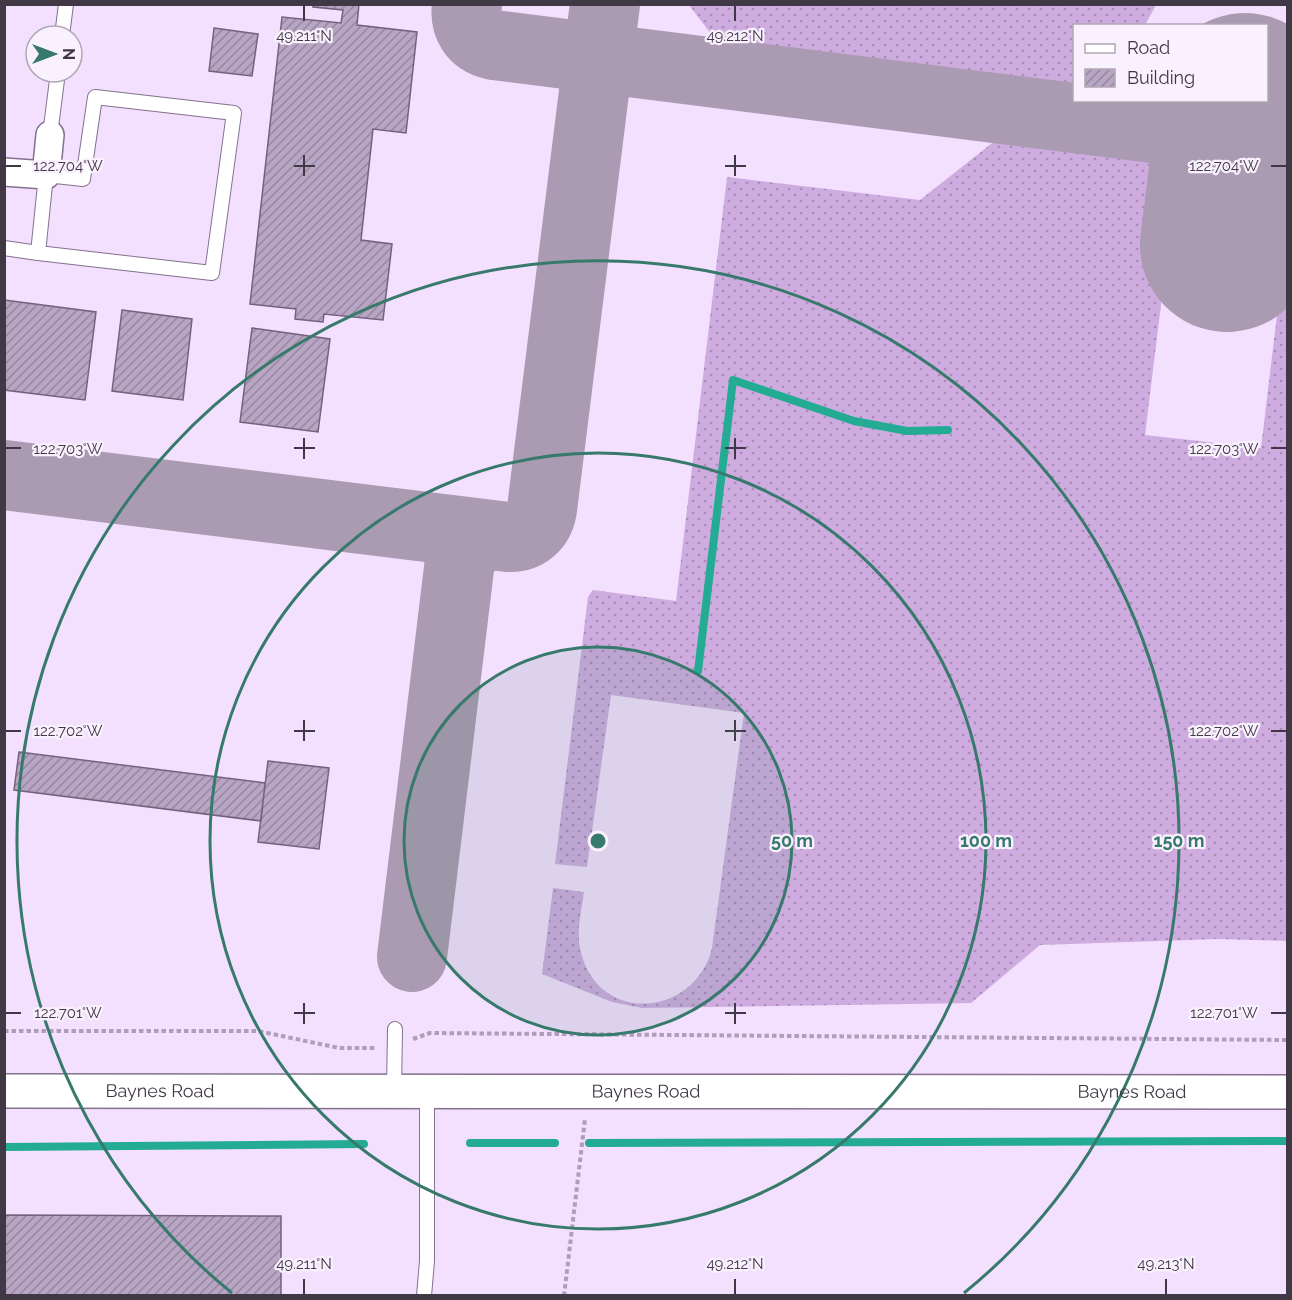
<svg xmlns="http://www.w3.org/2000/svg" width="1292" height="1300" font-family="Raleway,sans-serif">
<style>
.grass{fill:url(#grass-dots)}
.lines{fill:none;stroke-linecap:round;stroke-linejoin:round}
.stream{stroke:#23ab93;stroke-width:8}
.taxiway{stroke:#aa9ab2;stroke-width:70}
.runway{stroke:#aa9ab2;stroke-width:174}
.building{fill:url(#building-hatch);stroke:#74627d;stroke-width:1.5}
.lane-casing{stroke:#83718d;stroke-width:16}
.street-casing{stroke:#83718d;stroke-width:30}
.secondary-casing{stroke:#83718d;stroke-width:36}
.path{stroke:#ae9eb7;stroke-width:4;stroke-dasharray:4.5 3;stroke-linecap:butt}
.lane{stroke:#fff;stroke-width:14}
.street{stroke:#fff;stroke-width:27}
.secondary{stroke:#fff;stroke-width:33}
.ticks{fill:none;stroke:#403845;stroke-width:2}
.ring{fill:none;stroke:#377a6c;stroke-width:3}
.labels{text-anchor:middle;stroke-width:4.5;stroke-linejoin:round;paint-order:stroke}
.street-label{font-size:18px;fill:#403845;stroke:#faf1fe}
.ticks-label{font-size:15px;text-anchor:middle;fill:#403845;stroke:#faf1fe;stroke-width:4.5;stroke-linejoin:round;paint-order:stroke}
.centre{fill:#377a6c;stroke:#faf1fe;stroke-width:3}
.ring-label{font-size:18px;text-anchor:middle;font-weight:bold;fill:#377a6c;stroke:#faf1fe;stroke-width:4.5;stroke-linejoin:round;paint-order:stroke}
</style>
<defs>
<pattern id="grass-dots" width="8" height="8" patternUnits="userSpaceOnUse" patternTransform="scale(1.5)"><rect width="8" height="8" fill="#ceace0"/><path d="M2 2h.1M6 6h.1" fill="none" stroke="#a98db7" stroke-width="1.8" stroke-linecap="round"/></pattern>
<pattern id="building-hatch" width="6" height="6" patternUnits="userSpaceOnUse" patternTransform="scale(1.5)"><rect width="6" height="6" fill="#b8a5c3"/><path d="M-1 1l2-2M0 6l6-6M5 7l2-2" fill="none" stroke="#9787a0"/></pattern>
</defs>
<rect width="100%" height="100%" fill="#f3dffe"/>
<path class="grass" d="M 689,5 L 1156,5 L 1145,25 L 1074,26 L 1074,87 L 718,43 Z
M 1001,136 L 1179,158 L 1145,435 L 1261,448 L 1287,232 L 1287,941 L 1217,939 L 1040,945 L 971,1003 L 642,1008 L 612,1002 L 542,974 L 553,888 L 584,892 C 581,914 575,935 582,956 C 603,1026 696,1015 712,948 L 744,713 L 611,695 L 587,867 L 555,864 L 588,597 L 593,590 L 676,601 L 727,177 L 920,200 Z"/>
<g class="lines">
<path class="stream" d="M 698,671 L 733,380 L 854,421 L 907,431 L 948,430
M 470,1143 L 555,1143
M 589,1143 L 1288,1141
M 4,1147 L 364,1144"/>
<path class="taxiway" d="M 467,4 C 464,25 473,40 494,45 L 1288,145
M 4,475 L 508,537 C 526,538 539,527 542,509 L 605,4
M 412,957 L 460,560 L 472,541 L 491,535"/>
<path class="runway" d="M 1227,245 L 1245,100"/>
</g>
<path class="building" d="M 313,4 L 359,4 L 357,25 L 417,32 L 406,133 L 373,129 L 361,240 L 392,244 L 383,320 L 324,314 L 323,322 L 295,319 L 296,309 L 250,304 L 282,17 L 341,23 L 343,10 L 313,7 Z
M 214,28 L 258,34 L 252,76 L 209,71 Z
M 4,300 L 96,312 L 85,400 L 4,390 Z
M 122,310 L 192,319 L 183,400 L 112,391 Z
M 252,328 L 330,339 L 318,432 L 240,422 Z
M 19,752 L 265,783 L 261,821 L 14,790 Z
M 268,761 L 329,768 L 319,849 L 258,842 Z
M 4,1215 L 281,1216 L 281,1296 L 4,1296 Z"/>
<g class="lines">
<g class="lane-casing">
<path id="lane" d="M 62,36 L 66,4
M 95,97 L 234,113 L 212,273 L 38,253 L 46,175 L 83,179 Z
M 50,135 L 58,72
M 4,248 L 38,253
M 394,1091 L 395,1029
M 424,1296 L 427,1261 L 427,1091"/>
</g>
<g class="street-casing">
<path id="street" d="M 4,172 L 46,175 L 50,135"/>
</g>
<g class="secondary-casing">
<g id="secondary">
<path id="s1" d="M 4,1091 L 1288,1092"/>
</g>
</g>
<path class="path" d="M 4,1031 L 258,1031 L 339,1048 L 377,1048
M 413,1039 L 430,1033 L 1288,1040
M 564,1296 L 585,1119"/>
<use href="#lane" class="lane"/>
<use href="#street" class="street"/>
<use href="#secondary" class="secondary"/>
</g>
<path class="ticks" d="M 304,6 L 304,21M 735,6 L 735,21M 304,155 L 304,176M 735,155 L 735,176M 6,166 L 21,166M 294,166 L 315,166M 725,166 L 746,166M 1271,166 L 1286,166M 304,438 L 304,459M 735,438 L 735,459M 6,448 L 21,448M 294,448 L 315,448M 725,448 L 746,448M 1271,448 L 1286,448M 304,720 L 304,741M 735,720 L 735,741M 6,731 L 21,731M 294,731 L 315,731M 725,731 L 746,731M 1271,731 L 1286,731M 304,1003 L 304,1024M 735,1003 L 735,1024M 6,1013 L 21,1013M 294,1013 L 315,1013M 725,1013 L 746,1013M 1271,1013 L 1286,1013M 304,1279 L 304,1294M 735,1279 L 735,1294M 1166,1279 L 1166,1294"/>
<circle cx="598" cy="841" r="194" fill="#377a6c" fill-opacity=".12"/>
<g class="ring">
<circle cx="598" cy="841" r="194"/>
<circle cx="598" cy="841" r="388"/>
<path d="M232 1293A581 581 0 1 1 964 1293"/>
</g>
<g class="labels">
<g class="street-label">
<text dy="6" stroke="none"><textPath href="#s1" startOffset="156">Baynes Road</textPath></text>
<text dy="6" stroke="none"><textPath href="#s1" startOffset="642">Baynes Road</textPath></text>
<text dy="6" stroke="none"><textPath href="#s1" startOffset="1128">Baynes Road</textPath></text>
</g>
</g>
<g class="ticks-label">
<text x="304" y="41">49.211°N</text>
<text x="735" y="41">49.212°N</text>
<text x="1224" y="171">122.704°W</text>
<text x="68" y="171">122.704°W</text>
<text x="1224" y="454">122.703°W</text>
<text x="68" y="454">122.703°W</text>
<text x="1224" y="736">122.702°W</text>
<text x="68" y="736">122.702°W</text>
<text x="1224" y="1018">122.701°W</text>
<text x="68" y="1018">122.701°W</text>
<text x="304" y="1269">49.211°N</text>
<text x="735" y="1269">49.212°N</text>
<text x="1166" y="1269">49.213°N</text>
</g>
<circle cx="598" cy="841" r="9" class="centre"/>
<g class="ring-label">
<text x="792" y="847">50 m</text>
<text x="986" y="847">100 m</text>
<text x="1179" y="847">150 m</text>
</g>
<rect width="1292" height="1300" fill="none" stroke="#403845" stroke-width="12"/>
<rect x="1073" y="24" width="195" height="78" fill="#faf1fe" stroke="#b0a7b4" stroke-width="1.5"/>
<rect x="1085" y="44" width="30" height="9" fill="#ffffff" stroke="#b0a7b4" stroke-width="1.5"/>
<text x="1127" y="54" font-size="18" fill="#403845">Road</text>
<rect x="1085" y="69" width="30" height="18" fill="url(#building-hatch)" stroke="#b0a7b4" stroke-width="1.5"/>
<text x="1127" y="84" font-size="18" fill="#403845">Building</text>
<g transform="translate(54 54) rotate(90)"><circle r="28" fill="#faf1fe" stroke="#b0a7b4" stroke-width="1.5"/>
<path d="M0-4.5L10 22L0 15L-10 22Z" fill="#377a6c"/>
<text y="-9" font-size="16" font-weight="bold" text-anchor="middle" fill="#403845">N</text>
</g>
</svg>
